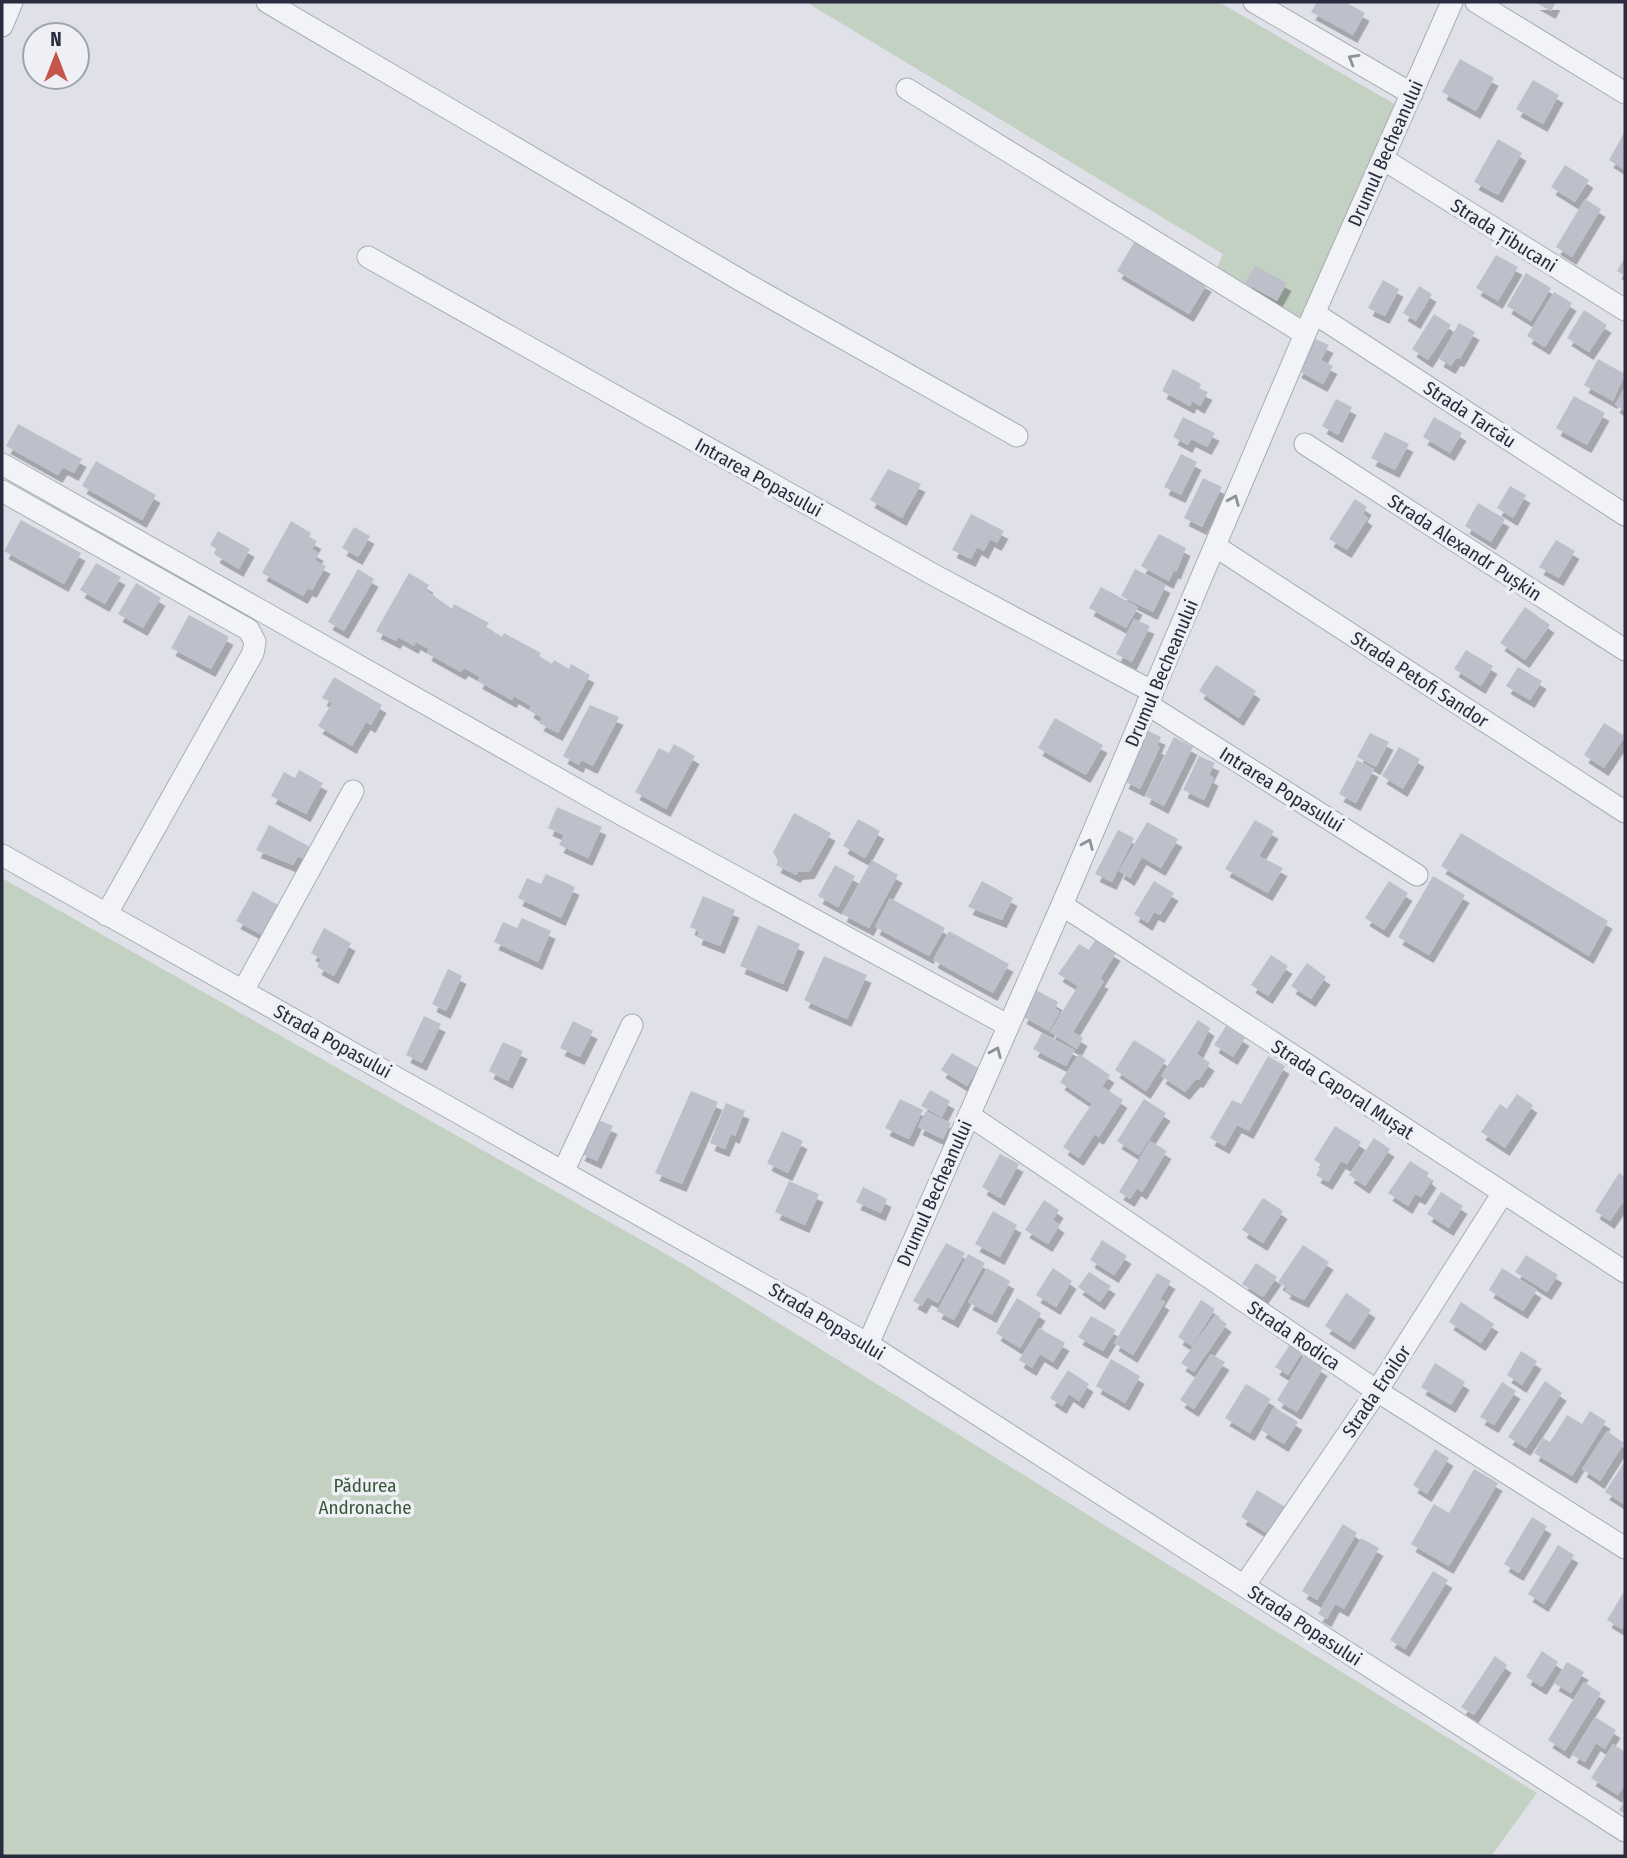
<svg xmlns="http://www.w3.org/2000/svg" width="1627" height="1858" font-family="'Fira Sans Condensed',sans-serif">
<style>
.green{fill:#c2d1c1}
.building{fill:#bdbfca;filter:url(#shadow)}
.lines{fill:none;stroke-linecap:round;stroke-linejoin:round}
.minor-casing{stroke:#a9abb5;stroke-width:23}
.minor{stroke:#f2f3f6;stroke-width:21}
.oneway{stroke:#8e909a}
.labels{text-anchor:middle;stroke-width:7;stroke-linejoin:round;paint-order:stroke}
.street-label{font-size:19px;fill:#292c3e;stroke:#eff0f5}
.park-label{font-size:19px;fill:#385939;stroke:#eff0f5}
</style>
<defs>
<filter id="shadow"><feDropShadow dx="4.5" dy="8" stdDeviation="0" flood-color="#0004"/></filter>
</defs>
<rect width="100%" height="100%" fill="#e0e1e8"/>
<path class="green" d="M 806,2 L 1219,2 L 1396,105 L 1303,332 L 1214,275 L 1223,254 Z
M 2,878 L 680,1262 L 1537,1793 L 1491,1856 L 2,1856 Z"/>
<path class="building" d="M 1317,2 L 1345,2 L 1365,13 L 1353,35 L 1311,12 Z
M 1535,2 L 1556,2 L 1551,11 Z
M 1460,59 L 1494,78 L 1476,111 L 1442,92 Z
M 1533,80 L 1559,95 L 1543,124 L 1516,109 Z
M 1625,131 L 1625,170 L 1609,160 Z
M 1498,139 L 1522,153 L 1498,195 L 1474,182 Z
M 1565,165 L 1589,180 L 1575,202 L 1551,187 Z
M 1585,199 L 1601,209 L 1572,257 L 1556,247 Z
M 1135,241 L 1207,284 L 1189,314 L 1117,271 Z
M 1496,255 L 1518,267 L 1498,301 L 1476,288 Z
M 1625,257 L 1625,276 L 1617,271 Z
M 1255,266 L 1287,283 L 1277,301 L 1245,283 Z
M 1526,273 L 1551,288 L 1531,321 L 1507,306 Z
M 1383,280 L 1399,289 L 1385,316 L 1368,308 Z
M 1419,286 L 1432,294 L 1416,321 L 1403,313 Z
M 1554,292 L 1572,303 L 1545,347 L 1527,336 Z
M 1584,310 L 1607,325 L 1589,352 L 1567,338 Z
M 1434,314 L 1451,325 L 1428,360 L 1412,349 Z
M 1459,323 L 1475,332 L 1460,359 L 1456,358 L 1451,366 L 1439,359 Z
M 1313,338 L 1329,345 L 1321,360 L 1333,366 L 1323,384 L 1297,370 Z
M 1598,359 L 1625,374 L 1613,401 L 1584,385 Z
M 1173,369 L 1201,384 L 1199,388 L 1208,392 L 1200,406 L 1192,401 L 1190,406 L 1162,391 Z
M 1625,387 L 1625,411 L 1615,405 Z
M 1574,396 L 1605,413 L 1587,445 L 1556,428 Z
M 1336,399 L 1352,407 L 1338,435 L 1322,426 Z
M 1183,417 L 1215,433 L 1207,447 L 1191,439 L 1188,445 L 1173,437 Z
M 1434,417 L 1462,433 L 1450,453 L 1423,437 Z
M 18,424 L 82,459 L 74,473 L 63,467 L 58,475 L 6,446 Z
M 1385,432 L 1409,444 L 1395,470 L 1371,458 Z
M 1181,454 L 1197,462 L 1181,495 L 1164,487 Z
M 96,461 L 156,495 L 142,520 L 82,486 Z
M 888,469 L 921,484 L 902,518 L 870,500 Z
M 1203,478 L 1222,487 L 1202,527 L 1184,518 Z
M 1510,486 L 1526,495 L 1513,518 L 1497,508 Z
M 1355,499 L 1367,507 L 1363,514 L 1368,518 L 1347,550 L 1329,539 Z
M 1478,503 L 1505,519 L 1491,542 L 1465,526 Z
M 971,514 L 1004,531 L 997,543 L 990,539 L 984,551 L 977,547 L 971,559 L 952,550 Z
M 21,520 L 81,553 L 64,584 L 4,551 Z
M 291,521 L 311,533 L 309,537 L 317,541 L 312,549 L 319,553 L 315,560 L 326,566 L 312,590 L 308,588 L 303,596 L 262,573 Z
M 354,527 L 370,536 L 358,557 L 342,548 Z
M 218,531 L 250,549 L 239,569 L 215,555 L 218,550 L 210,545 Z
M 1159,534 L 1186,548 L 1176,572 L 1174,570 L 1169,581 L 1141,566 Z
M 1556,540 L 1575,551 L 1559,578 L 1539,567 Z
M 96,563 L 121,577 L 105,604 L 80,590 Z
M 358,569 L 374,579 L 344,631 L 328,622 Z
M 1135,569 L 1166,585 L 1153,612 L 1121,596 Z
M 409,573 L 429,585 L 426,590 L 452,609 L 454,604 L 489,623 L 486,627 L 502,637 L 504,633 L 541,653 L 539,656 L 552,664 L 554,660 L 569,669 L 571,664 L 590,675 L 558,733 L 539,723 L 542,718 L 529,710 L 531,706 L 514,696 L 512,700 L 478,681 L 480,677 L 464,668 L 461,672 L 427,653 L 429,649 L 416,642 L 414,646 L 398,637 L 396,641 L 376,631 Z
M 136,583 L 161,598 L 143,628 L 118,614 Z
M 1101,587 L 1138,607 L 1126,628 L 1089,608 Z
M 1525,607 L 1550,625 L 1525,660 L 1500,643 Z
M 189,615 L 229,637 L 211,669 L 171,648 Z
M 1134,619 L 1150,626 L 1132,662 L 1116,654 Z
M 1466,650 L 1493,666 L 1481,686 L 1454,669 Z
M 1216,665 L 1256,691 L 1239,718 L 1199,691 Z
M 1518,667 L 1542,681 L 1530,700 L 1506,686 Z
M 334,677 L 382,705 L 371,725 L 366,722 L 352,746 L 318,726 L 332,703 L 322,698 Z
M 590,705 L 619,717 L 593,766 L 581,760 L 579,765 L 563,756 Z
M 1055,718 L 1103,745 L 1086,775 L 1038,748 Z
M 1604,723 L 1625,736 L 1604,768 L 1584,755 Z
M 1148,731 L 1161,737 L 1157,746 L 1160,747 L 1140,789 L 1124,781 Z
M 1370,733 L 1389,742 L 1376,767 L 1357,757 Z
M 1174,737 L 1193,747 L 1164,806 L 1145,796 Z
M 674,744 L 695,756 L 666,809 L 635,792 L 659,748 L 669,753 Z
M 1399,747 L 1420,759 L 1403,789 L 1382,776 Z
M 1199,756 L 1215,763 L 1209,775 L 1214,778 L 1204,800 L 1183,790 Z
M 1357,760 L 1374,769 L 1356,803 L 1339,794 Z
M 299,770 L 323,783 L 306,814 L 271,796 L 284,772 L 295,778 Z
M 557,807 L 602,827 L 588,858 L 559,845 L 564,835 L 548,828 Z
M 794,813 L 831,833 L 810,871 L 798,872 L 796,875 L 776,865 L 778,861 L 773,852 Z
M 858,819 L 880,831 L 865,858 L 843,846 Z
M 1255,820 L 1274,831 L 1259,856 L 1283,868 L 1268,893 L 1225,869 Z
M 1147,822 L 1178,839 L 1161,868 L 1142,857 L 1130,878 L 1119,871 Z
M 269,825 L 314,849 L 307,861 L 298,856 L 293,865 L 256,850 Z
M 1118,830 L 1134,838 L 1112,882 L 1095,874 Z
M 1461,833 L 1608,921 L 1589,956 L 1441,866 Z
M 872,860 L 898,875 L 869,928 L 842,914 Z
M 835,865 L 855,876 L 838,907 L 818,896 Z
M 546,874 L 575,887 L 561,918 L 518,898 L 527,878 L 541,884 Z
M 1433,876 L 1465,895 L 1429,955 L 1398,937 Z
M 982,881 L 1013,898 L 1002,920 L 968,907 Z
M 1154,881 L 1174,893 L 1160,915 L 1154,912 L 1148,923 L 1134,914 Z
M 1389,881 L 1408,893 L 1384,930 L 1365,918 Z
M 253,891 L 280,906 L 264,936 L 236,921 Z
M 703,896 L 735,910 L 720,946 L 697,937 L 699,931 L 690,927 Z
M 890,898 L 945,928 L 929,956 L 875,927 Z
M 522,918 L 551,931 L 538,962 L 494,942 L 503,922 L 517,928 Z
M 758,925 L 800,944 L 783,984 L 740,966 Z
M 324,928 L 351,943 L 334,976 L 317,967 L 321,959 L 311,953 Z
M 949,931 L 1009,964 L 993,993 L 933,960 Z
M 1095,940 L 1116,953 L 1100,979 L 1104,981 L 1073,1032 L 1083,1038 L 1077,1049 L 1050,1032 L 1078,986 L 1058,974 L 1079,944 L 1089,950 Z
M 1271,955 L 1288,966 L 1268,996 L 1251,985 Z
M 824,956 L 867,975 L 847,1019 L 804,1000 Z
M 1307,963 L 1326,977 L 1311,999 L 1291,986 Z
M 448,969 L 462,976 L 446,1011 L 432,1004 Z
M 1036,990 L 1058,1002 L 1055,1009 L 1060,1011 L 1049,1031 L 1022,1016 Z
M 424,1016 L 441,1024 L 422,1063 L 406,1055 Z
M 1198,1020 L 1210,1028 L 1197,1054 L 1210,1063 L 1199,1080 L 1196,1079 L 1185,1092 L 1161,1076 Z
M 573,1021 L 593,1031 L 580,1057 L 560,1048 Z
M 1226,1026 L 1245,1038 L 1233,1057 L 1214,1045 Z
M 1042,1033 L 1075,1050 L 1066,1066 L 1033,1049 Z
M 1134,1040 L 1166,1060 L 1146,1091 L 1115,1070 Z
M 503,1042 L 523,1051 L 508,1081 L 489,1071 Z
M 952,1053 L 978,1068 L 967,1086 L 941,1070 Z
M 1079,1054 L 1110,1075 L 1091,1103 L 1060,1082 Z
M 1268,1056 L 1285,1066 L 1249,1131 L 1237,1125 L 1225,1146 L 1210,1138 L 1232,1100 L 1241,1104 Z
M 1103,1087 L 1123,1100 L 1099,1137 L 1095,1134 L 1079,1158 L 1063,1147 Z
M 930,1090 L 950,1101 L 942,1117 L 921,1106 Z
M 691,1091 L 718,1102 L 682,1184 L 655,1173 Z
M 1517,1094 L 1533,1105 L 1505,1148 L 1481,1132 L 1500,1104 L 1507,1109 Z
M 900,1099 L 923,1110 L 909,1139 L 885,1128 Z
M 1144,1099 L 1166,1113 L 1139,1155 L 1117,1141 Z
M 726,1103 L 745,1111 L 735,1136 L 731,1134 L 725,1149 L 710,1143 Z
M 926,1111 L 951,1123 L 943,1139 L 918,1127 Z
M 596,1119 L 613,1126 L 597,1161 L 580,1153 Z
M 1335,1126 L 1361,1142 L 1347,1164 L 1341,1161 L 1328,1182 L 1316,1175 L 1322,1165 L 1314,1160 Z
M 782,1131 L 803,1141 L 788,1173 L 767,1163 Z
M 1374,1138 L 1390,1149 L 1365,1186 L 1349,1175 Z
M 1150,1141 L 1167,1151 L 1142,1192 L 1137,1188 L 1130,1199 L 1119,1192 Z
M 1000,1154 L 1019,1164 L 1000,1198 L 982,1187 Z
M 1410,1161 L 1429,1173 L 1427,1176 L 1432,1180 L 1421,1197 L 1415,1194 L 1408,1206 L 1388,1193 Z
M 1619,1173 L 1625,1177 L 1625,1205 L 1622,1203 L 1610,1221 L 1595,1211 Z
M 789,1181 L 819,1194 L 805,1225 L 775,1212 Z
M 863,1187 L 887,1199 L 881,1213 L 856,1202 Z
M 1441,1192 L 1463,1206 L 1449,1228 L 1427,1214 Z
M 1263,1198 L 1283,1211 L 1263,1243 L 1242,1230 Z
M 1044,1200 L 1059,1210 L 1053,1220 L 1060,1225 L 1048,1244 L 1025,1230 Z
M 993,1211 L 1017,1225 L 1000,1257 L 975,1244 Z
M 1102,1240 L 1127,1256 L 1114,1275 L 1090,1260 Z
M 946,1243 L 965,1253 L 938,1303 L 927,1297 L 922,1306 L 913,1301 Z
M 1303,1245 L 1329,1262 L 1304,1300 L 1285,1291 L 1287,1288 L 1278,1282 Z
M 968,1254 L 985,1263 L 954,1320 L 937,1311 Z
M 1526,1255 L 1558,1275 L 1547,1292 L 1515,1272 Z
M 1256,1263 L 1277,1277 L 1263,1297 L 1242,1284 Z
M 987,1268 L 1010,1281 L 992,1315 L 968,1302 Z
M 1053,1268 L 1072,1281 L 1056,1307 L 1036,1295 Z
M 1502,1268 L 1537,1290 L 1523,1311 L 1489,1290 Z
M 1089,1272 L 1111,1286 L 1100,1302 L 1078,1287 Z
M 1157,1273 L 1171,1281 L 1160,1299 L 1165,1302 L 1133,1355 L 1114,1343 Z
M 1346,1293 L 1371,1310 L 1350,1342 L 1325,1326 Z
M 1017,1298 L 1041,1313 L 1020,1348 L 996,1333 Z
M 1201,1300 L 1215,1309 L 1192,1346 L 1178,1337 Z
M 1461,1302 L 1494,1324 L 1481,1343 L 1449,1322 Z
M 1215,1315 L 1227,1324 L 1194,1372 L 1181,1363 Z
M 1091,1316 L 1116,1330 L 1103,1351 L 1078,1337 Z
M 1039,1328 L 1065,1343 L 1053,1362 L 1040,1354 L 1032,1368 L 1019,1360 Z
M 1291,1343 L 1303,1351 L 1288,1375 L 1275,1367 Z
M 1521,1351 L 1537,1361 L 1522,1385 L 1507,1375 Z
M 1211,1354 L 1225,1362 L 1194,1409 L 1180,1400 Z
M 1304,1356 L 1323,1368 L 1297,1412 L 1277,1400 Z
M 1111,1359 L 1140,1376 L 1125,1403 L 1096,1386 Z
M 1435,1363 L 1465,1382 L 1451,1405 L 1421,1387 Z
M 1068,1370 L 1089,1384 L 1079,1401 L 1069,1394 L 1062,1406 L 1050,1398 Z
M 1545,1381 L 1562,1393 L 1526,1448 L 1508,1437 Z
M 1502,1382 L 1516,1391 L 1494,1425 L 1480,1417 Z
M 1246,1384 L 1271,1399 L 1250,1433 L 1225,1418 Z
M 1274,1407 L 1298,1422 L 1284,1444 L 1261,1430 Z
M 1590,1411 L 1606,1421 L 1572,1476 L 1534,1453 L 1543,1438 L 1550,1442 L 1567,1415 L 1582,1424 Z
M 1607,1431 L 1624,1443 L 1600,1481 L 1582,1469 Z
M 1435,1449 L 1449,1458 L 1427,1494 L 1413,1485 Z
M 1625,1461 L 1625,1505 L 1605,1492 Z
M 1474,1469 L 1498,1483 L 1449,1566 L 1411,1544 L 1434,1504 L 1449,1513 Z
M 1257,1490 L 1287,1508 L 1270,1535 L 1241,1517 Z
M 1532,1517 L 1547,1526 L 1519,1573 L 1504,1564 Z
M 1343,1524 L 1357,1533 L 1317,1600 L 1302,1591 Z
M 1361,1538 L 1379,1548 L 1344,1609 L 1335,1604 L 1327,1619 L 1318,1614 Z
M 1558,1545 L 1574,1555 L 1544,1604 L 1528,1594 Z
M 1433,1571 L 1448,1580 L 1405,1649 L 1390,1640 Z
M 1625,1590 L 1625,1623 L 1622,1629 L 1607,1620 Z
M 1542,1651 L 1558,1662 L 1542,1687 L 1526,1677 Z
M 1495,1656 L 1507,1665 L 1474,1715 L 1461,1707 Z
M 1567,1662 L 1584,1672 L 1571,1693 L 1554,1683 Z
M 1584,1682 L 1601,1693 L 1565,1751 L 1548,1740 Z
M 1595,1717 L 1616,1730 L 1605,1749 L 1596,1743 L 1585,1762 L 1572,1755 Z
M 1613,1744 L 1625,1752 L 1625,1784 L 1618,1795 L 1591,1778 Z
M 1625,1800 L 1625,1814 L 1619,1810 Z"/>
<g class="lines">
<g class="minor-casing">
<path id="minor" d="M 267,2 L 747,284 L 1017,436
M 1254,2 L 1412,94
M 1476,2 L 1625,93
M 2,26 L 12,2
M 907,89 L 1305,334
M 1383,159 L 1625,310
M 368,257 L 934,575 L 1153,692
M 1314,313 L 1625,515
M 1305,444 L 1625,650
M 2,464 L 608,807 L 1007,1025
M 2,491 L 249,630 L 255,642 L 253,653 L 106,915
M 1215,546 L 1625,812
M 1147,704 L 1417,875
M 2,855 L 868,1344 L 1625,1831
M 1062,905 L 1625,1272
M 243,991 L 353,791
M 969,1115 L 1377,1391 L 1625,1548
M 564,1170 L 632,1025
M 868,1344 L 1062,905 L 1305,334 L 1452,2
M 1244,1586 L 1377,1391 L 1503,1193"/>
</g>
<use href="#minor" class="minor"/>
</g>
<defs><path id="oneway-chevron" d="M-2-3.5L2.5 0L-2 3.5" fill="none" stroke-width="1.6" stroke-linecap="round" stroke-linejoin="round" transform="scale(1.75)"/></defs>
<g class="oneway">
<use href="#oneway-chevron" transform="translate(1353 59) rotate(-150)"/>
<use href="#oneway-chevron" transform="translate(1234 500) rotate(-67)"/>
<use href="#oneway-chevron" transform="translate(1088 844) rotate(-67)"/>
<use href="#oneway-chevron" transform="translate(996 1052) rotate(-67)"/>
</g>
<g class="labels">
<g class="street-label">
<text transform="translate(1385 153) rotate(-66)" y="7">Drumul Becheanului</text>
<text transform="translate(1504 235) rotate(32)" y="7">Strada Țibucani</text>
<text transform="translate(1470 414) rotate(33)" y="7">Strada Tarcău</text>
<text transform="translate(759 477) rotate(29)" y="7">Intrarea Popasului</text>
<text transform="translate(1465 547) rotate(33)" y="7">Strada Alexandr Pușkin</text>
<text transform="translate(1161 673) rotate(-67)" y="7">Drumul Becheanului</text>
<text transform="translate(1420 679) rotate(33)" y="7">Strada Petofi Sandor</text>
<text transform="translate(1282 789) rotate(32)" y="7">Intrarea Popasului</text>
<text transform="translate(333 1041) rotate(29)" y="7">Strada Popasului</text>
<text transform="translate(1343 1089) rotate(33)" y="7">Strada Caporal Mușat</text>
<text transform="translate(934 1193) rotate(-66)" y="7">Drumul Becheanului</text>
<text transform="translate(827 1321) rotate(31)" y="7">Strada Popasului</text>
<text transform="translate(1294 1335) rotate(34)" y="7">Strada Rodica</text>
<text transform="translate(1376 1391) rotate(-56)" y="7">Strada Eroilor</text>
<text transform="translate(1305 1625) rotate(33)" y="7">Strada Popasului</text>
</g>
<g class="park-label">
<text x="365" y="1492">Pădurea<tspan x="365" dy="22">Andronache</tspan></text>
</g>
</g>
<rect width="1627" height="1858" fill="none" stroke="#292c3e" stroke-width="7"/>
<g transform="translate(56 56)"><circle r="33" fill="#eff0f5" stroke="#a0a2ac" stroke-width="2"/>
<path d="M0-5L12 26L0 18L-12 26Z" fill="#c5564c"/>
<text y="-10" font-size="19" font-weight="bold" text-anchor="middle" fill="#292c3e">N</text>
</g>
</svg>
